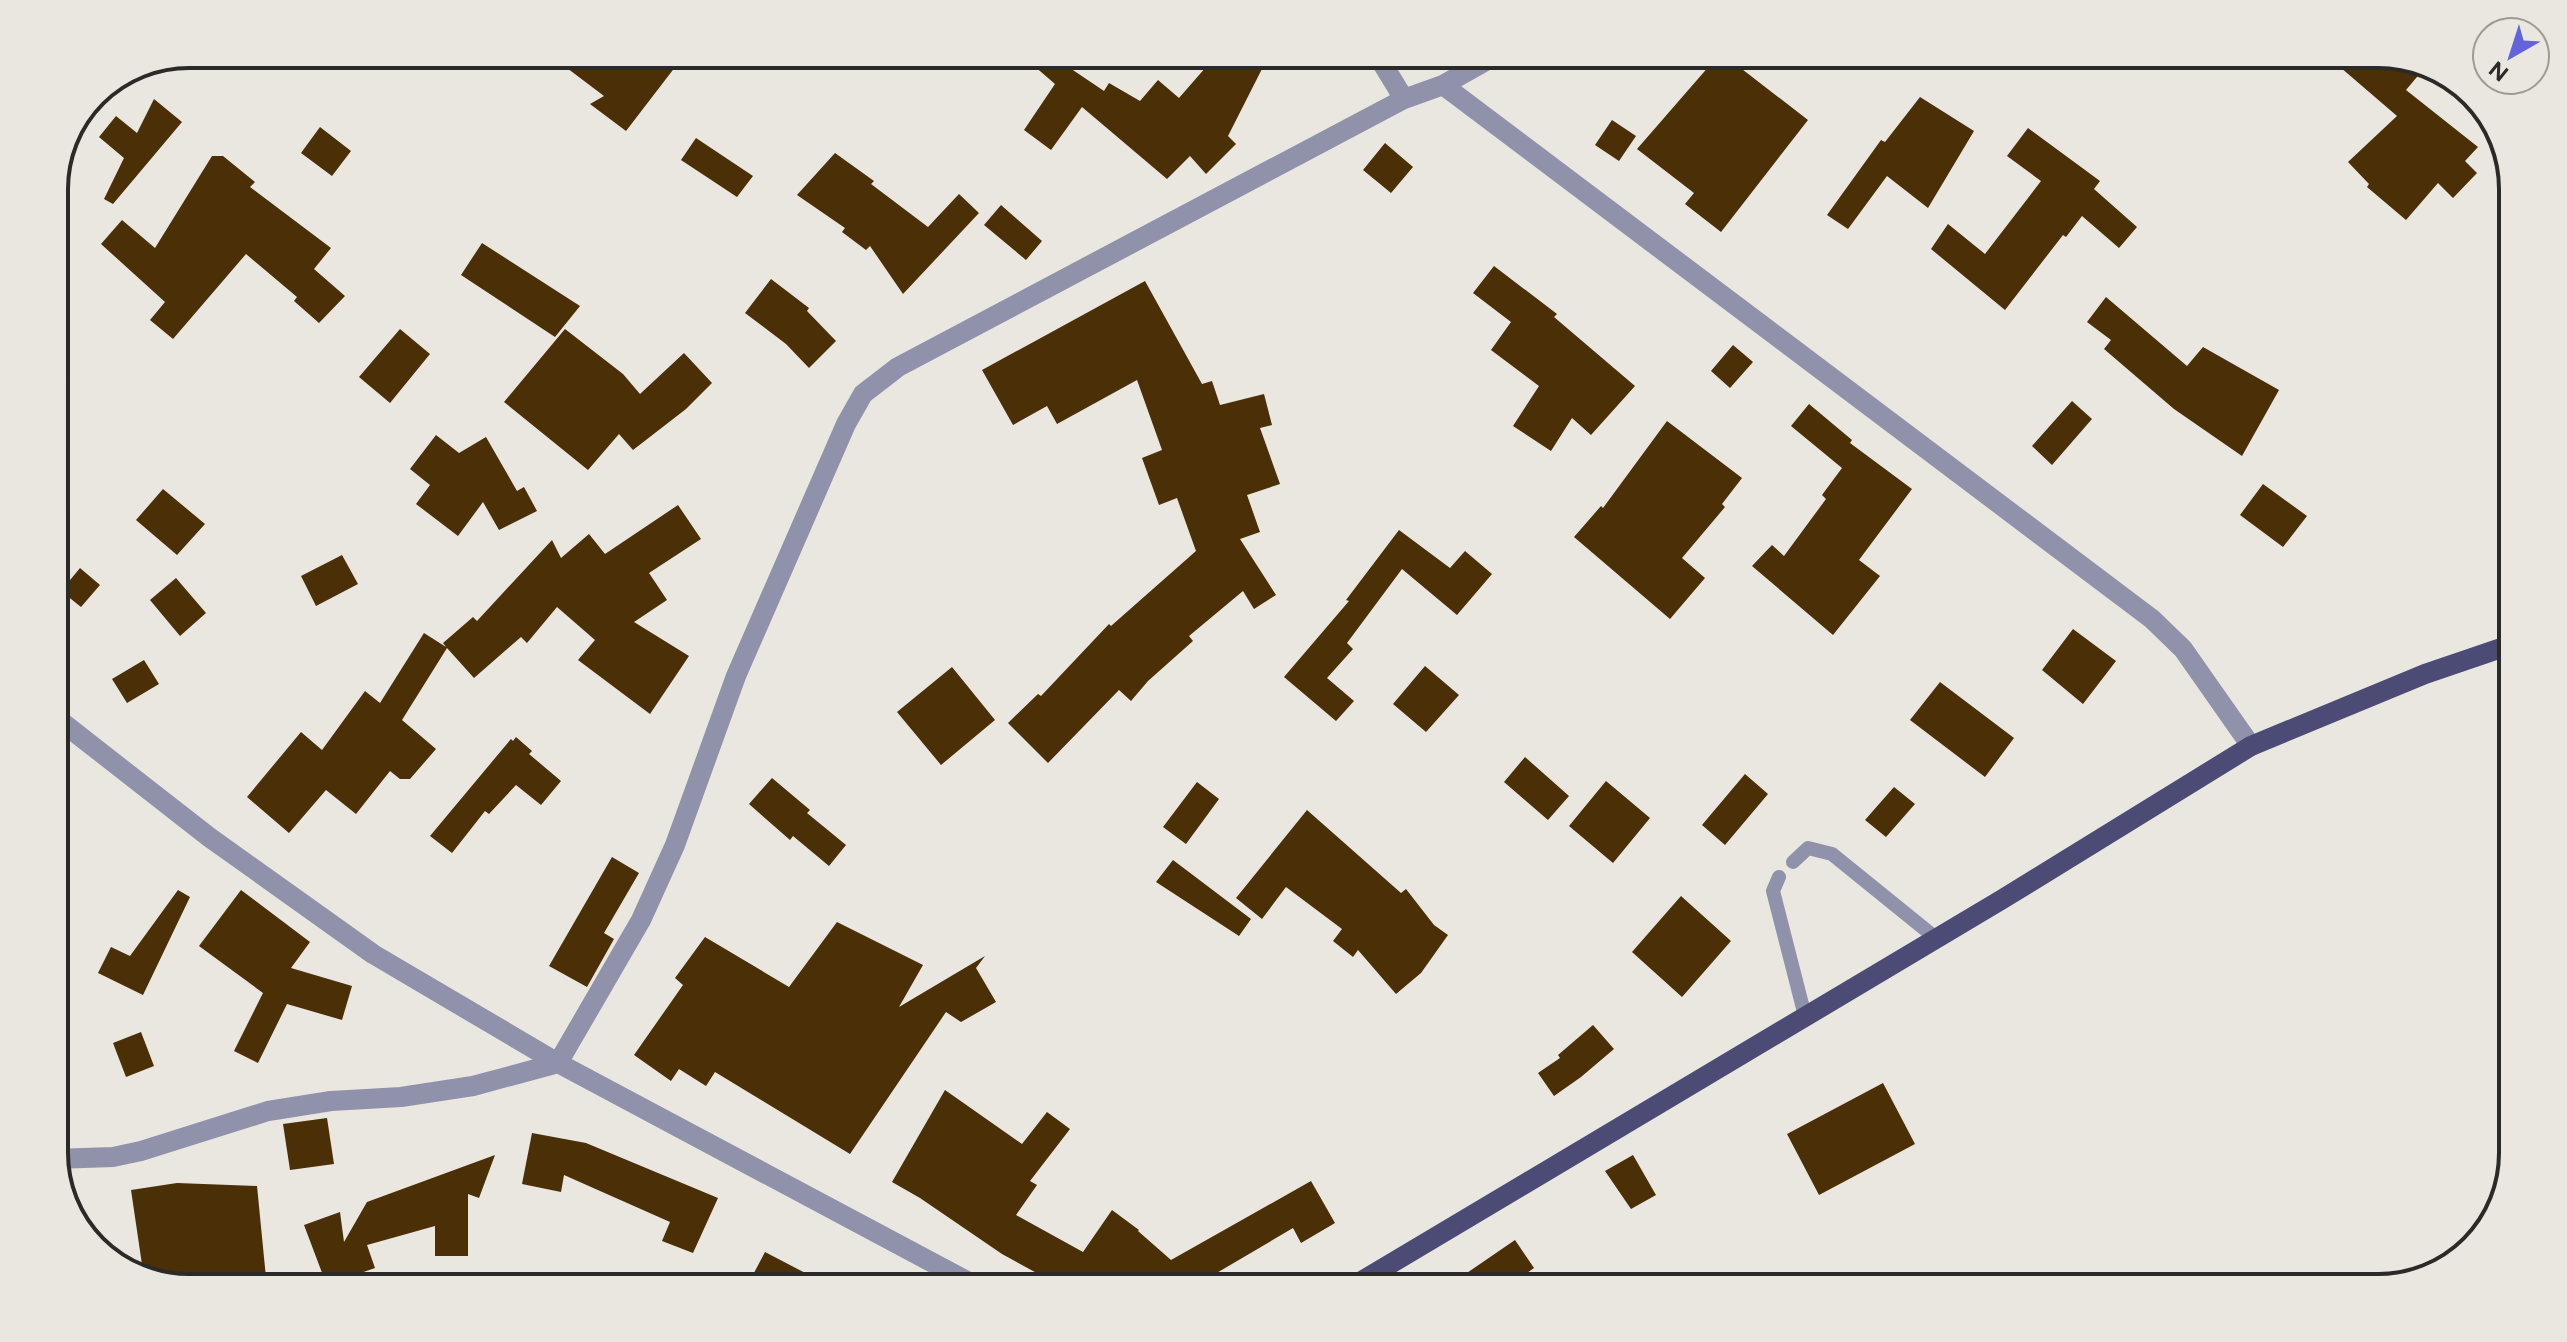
<svg xmlns="http://www.w3.org/2000/svg" width="2567" height="1342" font-family="Figtree,sans-serif">
<style>
.building{fill:#4a2f07}
.lines{fill:none;stroke-linecap:round;stroke-linejoin:round}
.service{stroke:#9091aa;stroke-width:14}
.minor{stroke:#9091aa;stroke-width:20}
.primary{stroke:#4b4b75;stroke-width:20}
.rim{fill:none;stroke:#2b2a28;stroke-width:4}
</style>
<rect width="100%" height="100%" fill="#eae6e0"/>
<path class="building" d="M 2338,54 L 2378,54 L 2427,65 L 2406,90 L 2478,147 L 2465,161 L 2477,173 L 2453,198 L 2438,183 L 2406,220 L 2367,187 L 2369,184 L 2348,162 L 2397,116 L 2333,61 Z
M 1717,57 L 1735,70 L 1738,66 L 1808,120 L 1721,232 L 1685,204 L 1694,193 L 1637,149 Z
M 1213,59 L 1267,59 L 1228,136 L 1236,144 L 1206,174 L 1190,156 L 1167,179 L 1082,107 L 1051,150 L 1024,130 L 1055,84 L 1033,65 L 1037,60 L 1058,60 L 1104,91 L 1109,83 L 1140,101 L 1158,80 L 1179,98 Z
M 559,62 L 679,62 L 626,131 L 590,104 L 604,96 Z
M 1920,97 L 1974,131 L 1928,208 L 1887,176 L 1848,229 L 1827,215 L 1881,140 L 1885,142 Z
M 154,99 L 182,122 L 113,204 L 104,199 L 124,158 L 99,137 L 116,116 L 137,133 Z
M 1612,120 L 1636,136 L 1619,161 L 1595,145 Z
M 320,127 L 351,151 L 332,176 L 301,153 Z
M 2028,128 L 2100,181 L 2094,189 L 2137,227 L 2119,248 L 2082,216 L 2066,237 L 2063,235 L 2005,310 L 1931,249 L 1948,224 L 1985,254 L 2041,181 L 2007,156 Z
M 696,138 L 753,176 L 737,197 L 681,160 Z
M 1385,143 L 1413,167 L 1391,193 L 1363,170 Z
M 835,153 L 874,181 L 871,184 L 928,227 L 959,194 L 979,213 L 903,294 L 870,246 L 866,250 L 842,232 L 845,228 L 797,195 Z
M 212,156 L 223,156 L 255,182 L 250,187 L 331,248 L 314,269 L 345,296 L 319,323 L 294,301 L 297,297 L 246,254 L 173,339 L 150,320 L 165,302 L 101,244 L 122,220 L 155,248 Z
M 1001,205 L 1042,241 L 1026,260 L 984,225 Z
M 482,243 L 580,306 L 555,337 L 461,275 Z
M 1494,266 L 1557,314 L 1554,317 L 1635,386 L 1591,435 L 1572,418 L 1551,451 L 1513,426 L 1539,386 L 1491,350 L 1511,322 L 1473,293 Z
M 771,279 L 809,308 L 807,311 L 836,341 L 809,368 L 786,344 L 745,313 Z
M 1145,281 L 1202,384 L 1212,381 L 1220,405 L 1264,394 L 1272,425 L 1260,428 L 1280,484 L 1247,495 L 1260,532 L 1240,539 L 1276,595 L 1254,609 L 1243,591 L 1189,636 L 1193,641 L 1148,681 L 1131,701 L 1119,690 L 1048,763 L 1008,723 L 1038,694 L 1041,696 L 1109,624 L 1111,626 L 1196,551 L 1177,498 L 1159,505 L 1142,458 L 1162,450 L 1137,380 L 1057,424 L 1047,406 L 1013,425 L 982,370 Z
M 2106,297 L 2187,366 L 2203,347 L 2279,390 L 2242,456 L 2174,409 L 2104,349 L 2111,340 L 2087,322 Z
M 400,329 L 430,354 L 390,403 L 359,377 Z
M 565,329 L 623,374 L 640,394 L 684,353 L 712,383 L 686,409 L 633,450 L 619,434 L 588,470 L 504,402 Z
M 1733,345 L 1753,362 L 1730,388 L 1711,371 Z
M 2072,401 L 2092,419 L 2052,465 L 2032,446 Z
M 1809,404 L 1852,440 L 1850,443 L 1912,489 L 1859,560 L 1880,576 L 1833,635 L 1752,566 L 1772,545 L 1784,556 L 1826,499 L 1822,495 L 1842,468 L 1791,426 Z
M 1667,421 L 1742,478 L 1722,504 L 1725,507 L 1682,558 L 1705,578 L 1670,619 L 1574,537 L 1601,506 L 1603,508 Z
M 436,435 L 459,453 L 486,437 L 517,491 L 524,487 L 537,511 L 499,530 L 483,502 L 458,536 L 416,504 L 430,485 L 410,469 Z
M 2263,484 L 2307,516 L 2283,547 L 2240,515 Z
M 163,489 L 205,524 L 177,555 L 136,520 Z
M 678,505 L 701,539 L 649,573 L 667,600 L 634,622 L 689,656 L 650,714 L 578,660 L 595,640 L 557,607 L 527,643 L 521,637 L 474,678 L 447,648 L 402,720 L 436,749 L 410,779 L 400,779 L 390,771 L 356,814 L 326,790 L 289,833 L 247,797 L 301,732 L 322,750 L 365,691 L 380,703 L 424,633 L 446,647 L 443,643 L 473,617 L 477,621 L 552,540 L 561,558 L 589,534 L 605,554 Z
M 1399,530 L 1450,568 L 1465,551 L 1492,574 L 1457,615 L 1402,569 L 1347,643 L 1353,649 L 1327,678 L 1354,701 L 1336,721 L 1284,677 L 1349,601 L 1346,600 Z
M 342,555 L 358,584 L 316,606 L 301,576 Z
M 80,568 L 100,585 L 81,607 L 61,591 Z
M 176,578 L 206,613 L 180,636 L 150,600 Z
M 2073,629 L 2116,661 L 2083,704 L 2042,670 Z
M 144,660 L 159,684 L 127,703 L 112,679 Z
M 1425,666 L 1459,695 L 1426,732 L 1393,704 Z
M 952,667 L 995,720 L 941,765 L 897,712 Z
M 1940,682 L 2014,738 L 1985,777 L 1910,720 Z
M 516,737 L 532,751 L 529,754 L 561,781 L 541,805 L 516,785 L 489,814 L 485,811 L 452,853 L 430,836 L 511,739 L 513,741 Z
M 1525,757 L 1569,796 L 1548,820 L 1504,782 Z
M 1745,774 L 1768,794 L 1725,845 L 1702,825 Z
M 772,778 L 810,810 L 807,813 L 846,845 L 829,866 L 793,836 L 790,840 L 749,804 Z
M 1606,781 L 1650,818 L 1613,863 L 1569,826 Z
M 1197,782 L 1219,799 L 1186,844 L 1163,827 Z
M 1894,787 L 1915,804 L 1886,837 L 1865,820 Z
M 1307,810 L 1401,893 L 1406,889 L 1434,925 L 1448,935 L 1421,973 L 1396,994 L 1358,950 L 1353,957 L 1333,941 L 1342,929 L 1286,887 L 1262,919 L 1236,898 Z
M 612,857 L 639,873 L 604,933 L 614,939 L 587,987 L 549,966 Z
M 1173,860 L 1251,919 L 1239,936 L 1156,882 Z
M 178,890 L 190,897 L 143,995 L 98,973 L 111,947 L 130,956 Z
M 241,890 L 310,942 L 291,968 L 352,986 L 342,1020 L 287,1004 L 258,1063 L 234,1051 L 263,993 L 199,946 Z
M 1681,896 L 1731,941 L 1682,997 L 1632,952 Z
M 837,922 L 923,965 L 899,1007 L 985,956 L 976,968 L 996,1002 L 961,1022 L 946,1012 L 850,1154 L 715,1072 L 706,1086 L 679,1069 L 671,1081 L 634,1055 L 683,985 L 675,978 L 705,937 L 789,987 Z
M 1593,1025 L 1614,1049 L 1581,1077 L 1554,1096 L 1538,1073 L 1560,1058 L 1558,1055 Z
M 141,1032 L 154,1066 L 126,1077 L 113,1043 Z
M 1883,1083 L 1915,1144 L 1819,1195 L 1787,1134 Z
M 945,1090 L 1022,1144 L 1047,1112 L 1070,1129 L 1030,1181 L 1037,1185 L 1016,1215 L 1083,1252 L 1112,1210 L 1139,1230 L 1138,1231 L 1171,1260 L 1311,1181 L 1335,1223 L 1301,1243 L 1293,1228 L 1198,1284 L 1203,1288 L 1064,1288 L 1002,1254 L 920,1198 L 892,1182 Z
M 327,1118 L 334,1164 L 290,1170 L 283,1124 Z
M 532,1133 L 586,1143 L 718,1198 L 693,1253 L 662,1241 L 670,1222 L 564,1175 L 561,1192 L 522,1184 Z
M 495,1155 L 479,1198 L 468,1194 L 468,1256 L 435,1256 L 435,1226 L 367,1245 L 375,1268 L 318,1288 L 324,1278 L 304,1225 L 340,1212 L 344,1242 L 367,1202 Z
M 1633,1155 L 1656,1195 L 1631,1209 L 1605,1171 Z
M 177,1183 L 257,1186 L 267,1288 L 192,1288 L 191,1272 L 144,1278 L 131,1190 Z
M 1515,1240 L 1534,1268 L 1506,1288 L 1445,1288 Z
M 765,1252 L 834,1288 L 746,1288 Z"/>
<g class="lines">
<path class="service" d="M 1793,862 L 1808,848 L 1832,854 L 1937,939
M 1779,877 L 1773,891 L 1805,1016"/>
<path class="minor" d="M 1379,58 L 1404,99
M 1443,85 L 2152,619 L 2183,649 L 2251,746
M 54,716 L 209,837 L 373,954 L 558,1063 L 641,920 L 675,845 L 736,676 L 846,424 L 863,394 L 898,367 L 1404,99 L 1443,85 L 1491,58
M 54,1159 L 113,1157 L 141,1151 L 268,1111 L 331,1101 L 401,1097 L 473,1086 L 558,1063 L 980,1288"/>
<path class="primary" d="M 1350,1288 L 2001,900 L 2251,746 L 2425,674 L 2513,644"/>
</g>
<path d="M0 0H2567V1342H0ZM189 68H2378A121 121 0 0 1 2499 189V1153A121 121 0 0 1 2378 1274H189A121 121 0 0 1 68 1153V189A121 121 0 0 1 189 68Z" fill="#eae6e0" fill-rule="evenodd"/>
<path class="rim" d="M189 68H2378A121 121 0 0 1 2499 189V1153A121 121 0 0 1 2378 1274H189A121 121 0 0 1 68 1153V189A121 121 0 0 1 189 68Z"/>
<g transform="translate(2511 56) rotate(219)"><circle r="38" fill="#eae6e0" stroke="#9e9b96" stroke-width="2"/>
<path d="M0-6L14 30L0 20L-14 30Z" fill="#6363dc"/>
<text y="-12" font-size="22" font-weight="bold" text-anchor="middle" fill="#2b2a28">N</text>
</g>
</svg>
